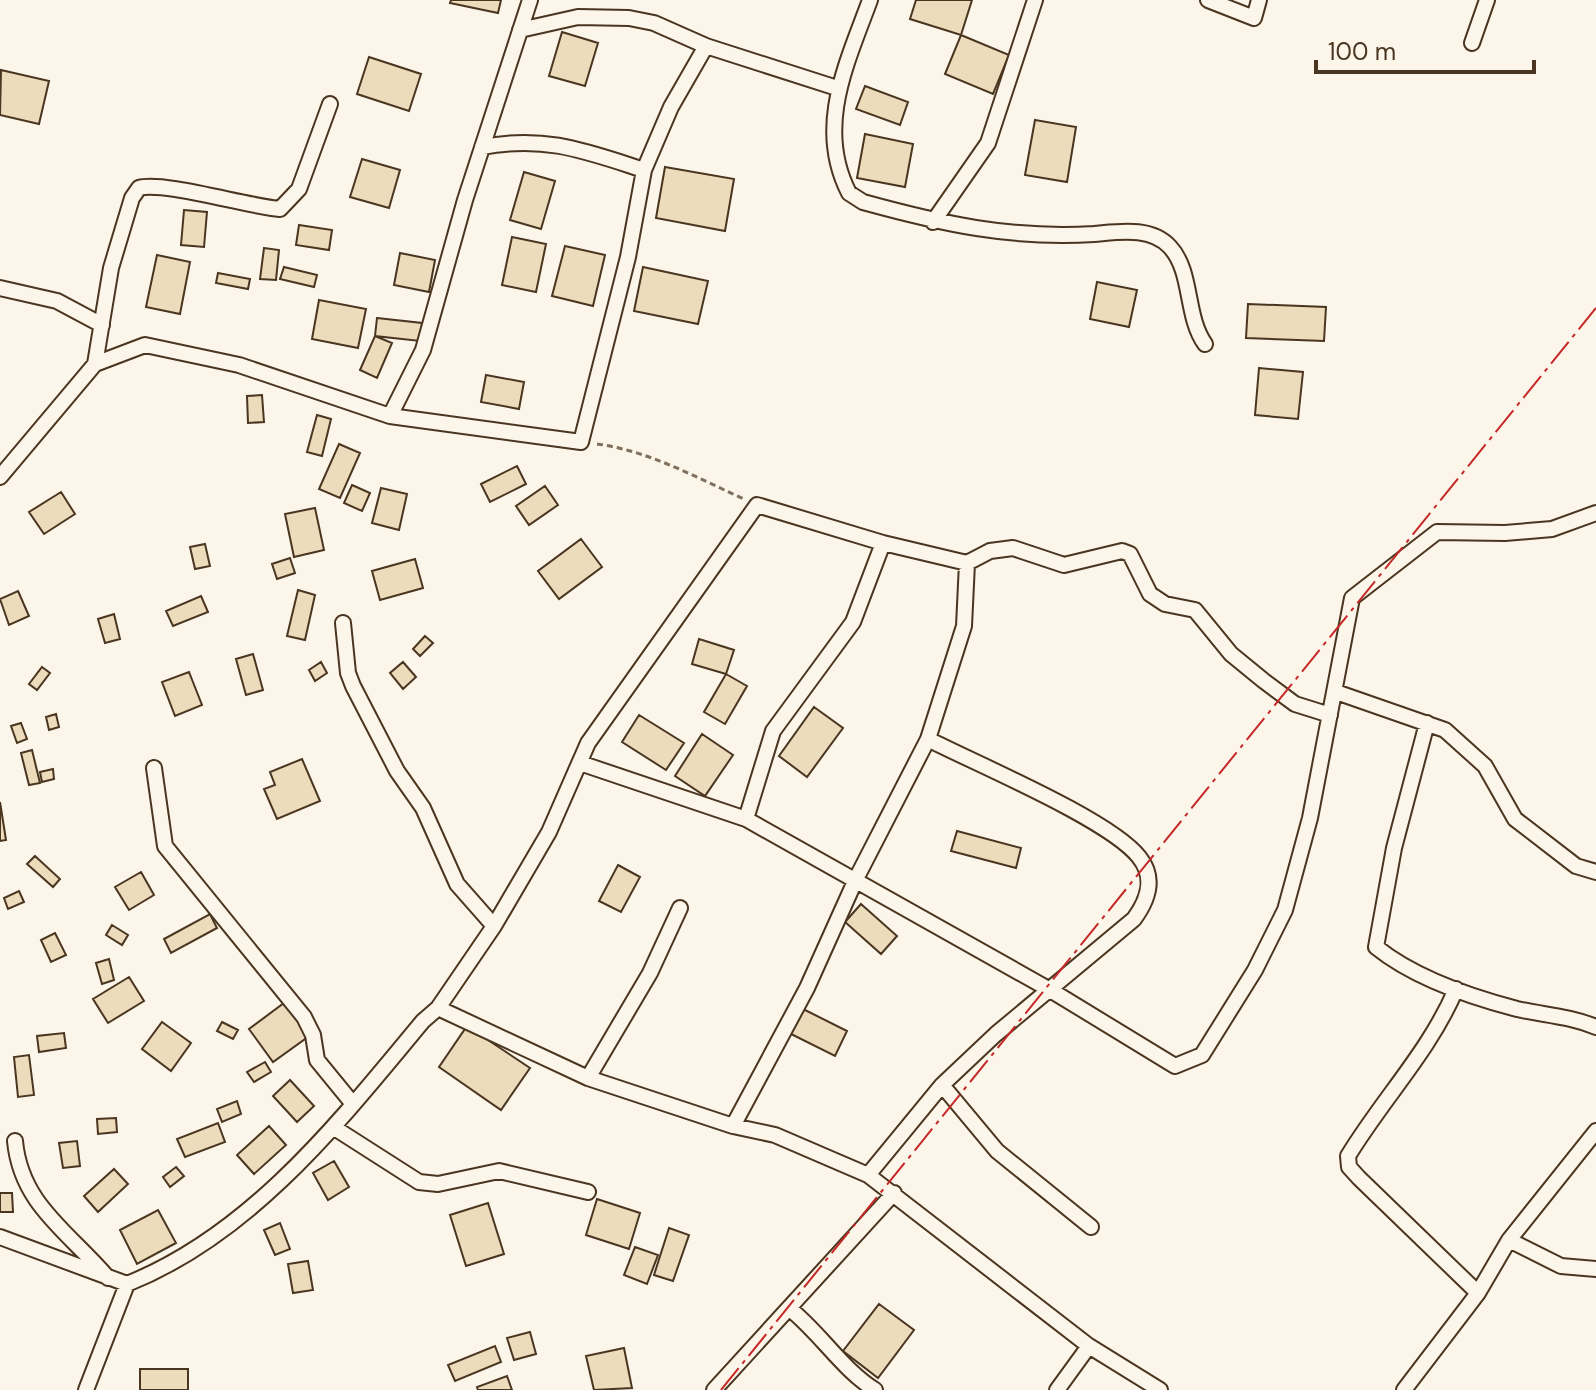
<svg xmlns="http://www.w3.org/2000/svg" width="1596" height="1390" font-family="'DM Sans',sans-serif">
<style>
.building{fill:#ecdcbc;stroke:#4a3520;stroke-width:2}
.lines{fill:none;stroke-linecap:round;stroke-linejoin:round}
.minor-casing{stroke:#4a3520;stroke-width:18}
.path{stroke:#7f6f5c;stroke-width:3;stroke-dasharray:6 4;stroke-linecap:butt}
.minor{stroke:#fbf6e9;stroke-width:14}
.power{stroke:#c62828;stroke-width:2;stroke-dasharray:28 6 4 6;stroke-linecap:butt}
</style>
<rect width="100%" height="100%" fill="#fbf6e9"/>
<path class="building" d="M 451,0 L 501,0 L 498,13 L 450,3 Z
M 916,0 L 972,0 L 961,35 L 910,19 Z
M 562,32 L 598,43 L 585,86 L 549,76 Z
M 961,35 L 1009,55 L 993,94 L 945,74 Z
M 369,57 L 421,74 L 409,111 L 357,94 Z
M 1,70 L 49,81 L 39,124 L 0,115 Z
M 865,86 L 908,102 L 900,125 L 856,109 Z
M 1035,120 L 1076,127 L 1067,182 L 1025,175 Z
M 865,134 L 913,144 L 905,187 L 857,178 Z
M 362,159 L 400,170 L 389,208 L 350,197 Z
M 665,167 L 734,179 L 725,231 L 656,218 Z
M 524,172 L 555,181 L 541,229 L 510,220 Z
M 184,210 L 207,212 L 204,247 L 181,245 Z
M 299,225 L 332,230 L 329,250 L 296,245 Z
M 512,237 L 546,244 L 536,292 L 502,285 Z
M 565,246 L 605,255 L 593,306 L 552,296 Z
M 264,248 L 279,250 L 276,280 L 260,279 Z
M 400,253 L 435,260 L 429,292 L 394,285 Z
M 157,255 L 190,262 L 180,314 L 146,307 Z
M 284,267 L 317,275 L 314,287 L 280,279 Z
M 643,267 L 708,281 L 698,324 L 634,311 Z
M 218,273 L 250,279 L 248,289 L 216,283 Z
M 1097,282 L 1137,290 L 1129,327 L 1090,319 Z
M 319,300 L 366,309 L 358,348 L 312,339 Z
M 1248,304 L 1326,307 L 1324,341 L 1246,338 Z
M 377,318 L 422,323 L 420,341 L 375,336 Z
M 375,336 L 392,343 L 377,378 L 360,370 Z
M 1259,368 L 1303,372 L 1298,419 L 1255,415 Z
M 486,375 L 524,382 L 519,409 L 481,402 Z
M 262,395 L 264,422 L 248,423 L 247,396 Z
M 317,415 L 331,419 L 322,456 L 307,452 Z
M 339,444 L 360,453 L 340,498 L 319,489 Z
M 517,466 L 526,484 L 490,502 L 481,484 Z
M 352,485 L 370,493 L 362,511 L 344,503 Z
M 545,486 L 558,505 L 529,525 L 516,506 Z
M 381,488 L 407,494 L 399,530 L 372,523 Z
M 61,492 L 75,514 L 44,534 L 29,512 Z
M 315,508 L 324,550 L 294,557 L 285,514 Z
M 581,539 L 602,567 L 559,599 L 538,571 Z
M 205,544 L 210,566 L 195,569 L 190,547 Z
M 290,558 L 295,573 L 277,579 L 272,564 Z
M 415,559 L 423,588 L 380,600 L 372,571 Z
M 298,590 L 315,595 L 305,640 L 287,636 Z
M 18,591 L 29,616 L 9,625 L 0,599 Z
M 201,596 L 208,612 L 173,626 L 166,611 Z
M 114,614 L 120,639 L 105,643 L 98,619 Z
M 425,636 L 433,643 L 420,656 L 413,649 Z
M 699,639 L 734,650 L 726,674 L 692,664 Z
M 253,654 L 263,690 L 246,695 L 236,659 Z
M 321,662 L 327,673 L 315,681 L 309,670 Z
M 403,662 L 416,677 L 403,689 L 390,673 Z
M 42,667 L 50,673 L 37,690 L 29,684 Z
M 189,672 L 202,705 L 175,716 L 162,682 Z
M 726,674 L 747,686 L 725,724 L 704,712 Z
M 814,707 L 843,728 L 807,777 L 779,756 Z
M 56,714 L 59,727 L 49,730 L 46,717 Z
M 639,715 L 684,743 L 666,770 L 622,742 Z
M 21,723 L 27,739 L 17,743 L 11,726 Z
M 702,734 L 733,755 L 705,796 L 675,776 Z
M 32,750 L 40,783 L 29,785 L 21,753 Z
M 302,759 L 320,801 L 277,819 L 264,789 L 275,785 L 270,772 Z
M 53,769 L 54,779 L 42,782 L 40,772 Z
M 0,802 L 6,840 L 0,841 Z
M 957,831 L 1021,848 L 1016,868 L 951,851 Z
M 35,856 L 60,879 L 53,887 L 27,864 Z
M 618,865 L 640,877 L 621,912 L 599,901 Z
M 141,872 L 154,895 L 129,910 L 115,887 Z
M 19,891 L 24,902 L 8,909 L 4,898 Z
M 861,904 L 897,936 L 881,954 L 845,922 Z
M 210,914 L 217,928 L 171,953 L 164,939 Z
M 112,925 L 128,935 L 122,945 L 106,935 Z
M 55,933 L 66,955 L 51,962 L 41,940 Z
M 109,959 L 114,980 L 102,984 L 96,963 Z
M 129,977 L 144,1001 L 108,1023 L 93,999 Z
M 288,1000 L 312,1034 L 273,1062 L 249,1029 Z
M 799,1007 L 847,1031 L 835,1056 L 787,1032 Z
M 162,1022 L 191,1043 L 171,1071 L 142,1049 Z
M 222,1022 L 238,1030 L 233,1039 L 217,1031 Z
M 467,1026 L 530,1068 L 501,1110 L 439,1067 Z
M 64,1033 L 66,1048 L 39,1052 L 37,1036 Z
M 29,1055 L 34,1095 L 18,1097 L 14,1057 Z
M 265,1062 L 271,1072 L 254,1082 L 247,1072 Z
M 290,1080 L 314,1106 L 297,1122 L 273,1096 Z
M 237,1101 L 241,1114 L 222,1122 L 217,1109 Z
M 116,1118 L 117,1132 L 98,1134 L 97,1119 Z
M 218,1123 L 225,1142 L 185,1157 L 177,1139 Z
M 269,1126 L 286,1145 L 254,1174 L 237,1155 Z
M 77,1141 L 80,1166 L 63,1168 L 59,1143 Z
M 334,1161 L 349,1187 L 328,1200 L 313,1173 Z
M 176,1167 L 184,1176 L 170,1187 L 163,1177 Z
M 114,1169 L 128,1184 L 98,1212 L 84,1196 Z
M 0,1193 L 12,1193 L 13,1212 L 0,1212 Z
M 597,1199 L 640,1213 L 629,1249 L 586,1235 Z
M 488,1203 L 504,1254 L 466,1266 L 450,1215 Z
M 158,1210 L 176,1243 L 137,1264 L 120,1230 Z
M 280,1223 L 290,1249 L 275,1255 L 264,1230 Z
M 669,1228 L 689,1235 L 673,1281 L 654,1275 Z
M 635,1247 L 658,1255 L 647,1284 L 624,1275 Z
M 308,1261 L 313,1290 L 293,1293 L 288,1264 Z
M 879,1304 L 914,1330 L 878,1378 L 843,1351 Z
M 530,1332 L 536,1354 L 514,1360 L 507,1338 Z
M 495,1346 L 501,1362 L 455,1381 L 448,1365 Z
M 624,1348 L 632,1388 L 594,1390 L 586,1356 Z
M 140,1369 L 188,1369 L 188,1390 L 140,1390 Z
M 507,1376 L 512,1390 L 478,1390 L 477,1387 Z"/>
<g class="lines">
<g class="minor-casing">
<path id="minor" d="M 870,0 C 847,63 815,127 849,193 L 863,202 C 943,224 1010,239 1094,234 C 1118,232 1151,226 1170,247 C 1193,272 1185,316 1205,344
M 1208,0 L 1254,18 L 1259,0
M 520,30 L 578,17 L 629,18 L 654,23 L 706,46 L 837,88
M 1472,43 L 1487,0
M 482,147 C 545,135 585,151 644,170
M 933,222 L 988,143 L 1035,0
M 0,288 L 57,301 L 102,325
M 95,364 L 111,268 L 132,198 L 139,188 C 163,181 246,206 280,209 L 299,189 L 330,104
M 390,416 L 581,442 L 628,257 L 644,170 L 671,107 L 706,46
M 0,477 L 95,364 L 145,345 L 239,365 L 390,416 L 423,350 L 465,200 L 530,0
M 343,623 L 348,673 L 353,686 L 397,771 L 423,808 L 457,884 L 494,926
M 1336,692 L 1445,730 L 1485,766 L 1515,819 L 1576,866 L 1596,872
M 1427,723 L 1394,848 L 1376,947 C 1413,977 1471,997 1517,1009 C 1544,1015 1570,1016 1596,1027
M 580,763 L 746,819 L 1052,991 L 1175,1066 L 1202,1055 L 1255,970 L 1285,910 L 1310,818 L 1352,598 L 1437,532 L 1505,533 L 1552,529 L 1596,513
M 154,768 L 165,846 L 304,1017 L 313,1035 L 317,1060 L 353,1104
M 746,819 L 773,731 L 853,622 L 883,543
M 1456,989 C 1429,1052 1384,1097 1348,1156 L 1349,1167 L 1359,1178 L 1478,1293
M 438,1008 L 494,926 L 549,832 L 588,743 L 757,505 L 883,543 L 967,563 L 990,551 L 1013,548 L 1064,565 L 1122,551 L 1130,554 L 1150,594 L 1165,604 L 1195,610 L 1231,654 L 1264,681 L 1295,704 L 1330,715
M 588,1078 L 650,973 L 680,908
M 942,1085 L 997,1151 L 1091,1227
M 733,1126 L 807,988 L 856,879 L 928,739 L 964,626 L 967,563
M 333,1127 L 419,1182 L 438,1184 L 499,1171 L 588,1192
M 15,1141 C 21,1205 69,1232 108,1278
M 868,1175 L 942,1085 L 996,1034 L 1134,919 C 1148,900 1156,878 1139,857 C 1109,819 976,764 928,739
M 0,1237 L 127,1284 C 252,1234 339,1122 423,1021 L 438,1008 L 588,1078 L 733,1126 L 775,1135 L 868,1175 L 1089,1346 L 1160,1390
M 1509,1240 L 1561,1266 L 1596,1269
M 790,1309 C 821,1334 842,1369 875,1390
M 86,1390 L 127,1284
M 714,1390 L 894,1193
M 1057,1390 L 1089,1346
M 1404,1390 L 1478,1293 L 1509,1240 L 1596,1131"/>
</g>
<path class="path" d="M 597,444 C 650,451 697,478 746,500"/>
<use href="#minor" class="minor"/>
<path class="power" d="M 721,1390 L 1596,308"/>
</g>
<path d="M1316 60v12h218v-12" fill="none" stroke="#4a3520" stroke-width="4"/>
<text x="1328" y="60" font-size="24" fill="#4a3520" stroke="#fbf6e9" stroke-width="6" paint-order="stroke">100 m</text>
</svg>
